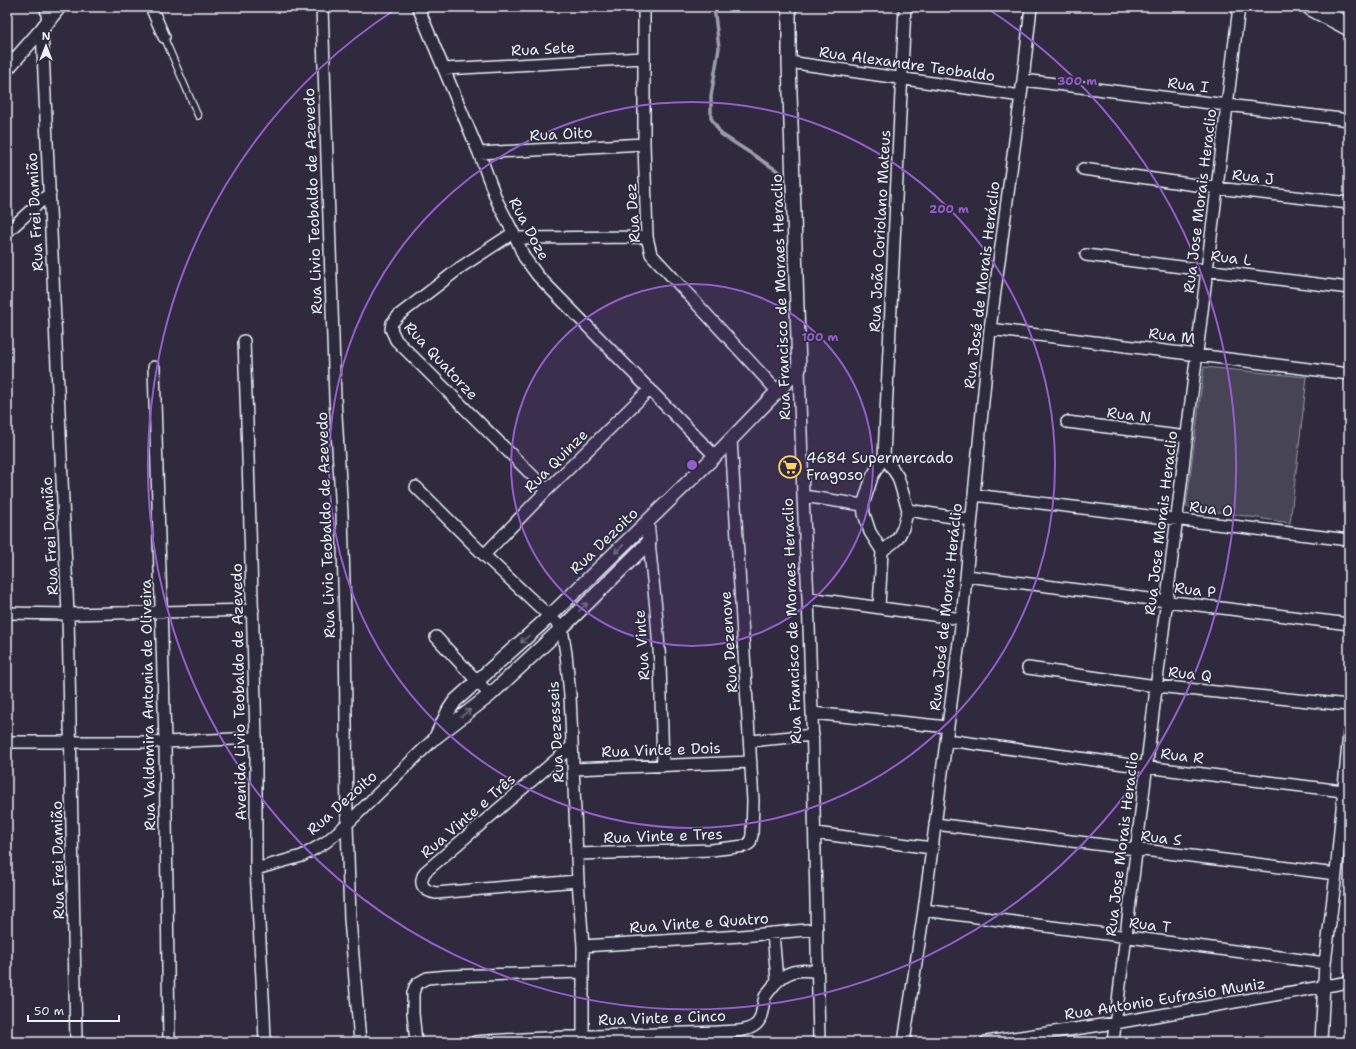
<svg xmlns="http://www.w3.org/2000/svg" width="1356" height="1049" font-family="'Shantell Sans',sans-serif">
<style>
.green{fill:#464455;stroke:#979aa6}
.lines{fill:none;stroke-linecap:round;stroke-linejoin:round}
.stream{stroke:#9c9fab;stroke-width:3.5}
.service-casing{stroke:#e8f1f8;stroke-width:8}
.minor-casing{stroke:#e8f1f8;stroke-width:14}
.tertiary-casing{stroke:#e8f1f8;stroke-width:16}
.primary-casing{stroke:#e8f1f8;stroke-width:20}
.service{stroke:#2f2a3d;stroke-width:5.5}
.minor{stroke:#2f2a3d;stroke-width:11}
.tertiary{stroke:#2f2a3d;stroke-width:13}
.primary{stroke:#2f2a3d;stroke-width:17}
.oneway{stroke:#70707e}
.ring{fill:none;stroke:#965dcd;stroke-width:2}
.labels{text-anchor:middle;stroke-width:3.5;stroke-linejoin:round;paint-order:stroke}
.street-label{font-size:15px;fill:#e8f1f8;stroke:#2f2a3d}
.poi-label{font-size:15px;fill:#e8f1f8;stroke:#2f2a3d;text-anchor:start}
.centre{fill:#965dcd;stroke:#2f2a3d;stroke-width:2}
.ring-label{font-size:12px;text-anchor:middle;font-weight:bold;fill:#965dcd;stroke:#2f2a3d;stroke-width:3.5;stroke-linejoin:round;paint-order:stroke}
</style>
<rect width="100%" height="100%" fill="#2f2a3d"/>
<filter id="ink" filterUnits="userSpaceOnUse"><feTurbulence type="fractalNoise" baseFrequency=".025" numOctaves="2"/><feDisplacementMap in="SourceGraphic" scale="8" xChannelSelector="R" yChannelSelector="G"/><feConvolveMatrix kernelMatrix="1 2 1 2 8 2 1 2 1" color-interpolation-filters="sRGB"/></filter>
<g filter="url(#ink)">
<path class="green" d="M 1204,367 L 1307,377 L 1290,523 L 1186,507 Z"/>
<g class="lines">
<path class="stream" d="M 714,7 L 719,48 L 711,96 L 711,118 L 721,134 L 781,173"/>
<g class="service-casing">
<path id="service" d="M 164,37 L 198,116"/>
</g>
<g class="minor-casing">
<path id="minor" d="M 46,7 L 48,22
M 151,7 L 164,37
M 322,7 L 335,398 L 342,514 L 345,616 L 347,824 L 350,919 L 360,1042
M 418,7 L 479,153 L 497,201 L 516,238 L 524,257 L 538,276 L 715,456
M 644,7 L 644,144 L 647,237 L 651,254 L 778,392
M 42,29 L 68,614 L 76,1042
M 789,62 L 1021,96
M 444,69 L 643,58
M 1023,80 L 1349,120
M 479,153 L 644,144
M 1083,169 L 1217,188 L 1349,203
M 7,232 L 50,193
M 513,233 L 461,267 L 438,285 L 399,315 L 392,323 L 391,329 L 396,340 L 547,490
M 516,238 L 647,237
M 1086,255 L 1349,288
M 990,329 L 1349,374
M 244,341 L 247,422 L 256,738 L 256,869 L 264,1015 L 265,1042
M 154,367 L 165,742 L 169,1042
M 799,369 L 803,496 L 808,598 L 812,713 L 819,1042
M 1067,422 L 1187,437
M 416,487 L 484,555 L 562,628 L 566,654 L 570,695 L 578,881 L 583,946 L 583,1036
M 974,495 L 1349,540
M 803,496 L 863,505
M 908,510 L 971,520
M 649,542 L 656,609 L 660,663 L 663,766
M 882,551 L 894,542 L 898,538 L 903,528 L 908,510 L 898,477 L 884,456
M 484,555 L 547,490 L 650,389
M 967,576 L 1349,624
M 808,598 L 962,619
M 879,607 L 882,551 L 870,532 L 864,514 L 863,505 L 872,477 L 884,456 L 905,7
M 7,613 L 68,614 L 253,610
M 436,637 L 490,695
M 1028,668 L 1156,686 L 1349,705
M 812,713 L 948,727
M 947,740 L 1146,767 L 1343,791
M 750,741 L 813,735
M 7,742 L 165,742 L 256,738
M 571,747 L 425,872 C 418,884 423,891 436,893 L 578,881
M 573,769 L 751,762
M 935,824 L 1336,874
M 815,833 L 932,848
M 577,854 L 711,850 L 745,846 L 750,843 L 752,835 L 753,801 L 731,439
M 256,869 L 302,856 L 326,842 L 347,824 L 436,737
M 924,910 L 1325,963
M 773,933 L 777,981
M 583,946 L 741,936 L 817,929
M 416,1042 L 413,1013 L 413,993 L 415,987 L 418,983 L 427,978 L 449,976 L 583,972
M 475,1042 C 535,1037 596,1036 656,1034 C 677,1033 697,1033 717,1032 C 726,1031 736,1032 744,1030 C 765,1025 760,1013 765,997 C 767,993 771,989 774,985 C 786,971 799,968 817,972
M 904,1042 L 924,910 L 962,619 L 990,329 L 1023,80 L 1031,7
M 986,1042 L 1115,1023 L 1349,982
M 1113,1042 L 1239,7
M 1321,1042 L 1325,963 L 1336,874 L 1349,733"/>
</g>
<g class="tertiary-casing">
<path id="tertiary" d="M 7,69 L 42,29 L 59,7
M 437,736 L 490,695 L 562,628 L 649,542 L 647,522
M 436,737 L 449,710 L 455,701 L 549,617 L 715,456 L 799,369 L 789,62 L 789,7"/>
</g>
<g class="primary-casing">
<path id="primary" d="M 1311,7 L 1349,27"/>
</g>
<use href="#service" class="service"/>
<use href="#minor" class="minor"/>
<use href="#tertiary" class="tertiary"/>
<use href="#primary" class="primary"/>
</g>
<defs><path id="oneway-shaft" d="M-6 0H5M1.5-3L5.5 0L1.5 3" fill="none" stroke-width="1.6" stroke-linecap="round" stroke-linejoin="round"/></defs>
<g class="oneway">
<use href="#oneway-shaft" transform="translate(619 549) rotate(136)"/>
<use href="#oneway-shaft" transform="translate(583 607) rotate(-45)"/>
<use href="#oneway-shaft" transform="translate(525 639) rotate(138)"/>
<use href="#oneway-shaft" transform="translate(466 713) rotate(-38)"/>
</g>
</g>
<circle cx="692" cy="465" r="181" fill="#965dcd" fill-opacity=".12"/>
<g class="ring">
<circle cx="692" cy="465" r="181"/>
<circle cx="692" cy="465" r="363"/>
<path d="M988 9A544 544 0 1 1 396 9"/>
</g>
<defs>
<g id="supermarket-ring" transform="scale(1.15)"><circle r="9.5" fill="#2f2a3d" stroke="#ffd166" stroke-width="1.5"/><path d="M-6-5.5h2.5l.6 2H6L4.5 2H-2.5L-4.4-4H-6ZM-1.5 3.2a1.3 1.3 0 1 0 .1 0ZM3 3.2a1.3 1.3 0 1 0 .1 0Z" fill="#ffd166"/></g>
</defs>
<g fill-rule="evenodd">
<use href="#supermarket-ring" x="790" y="467"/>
</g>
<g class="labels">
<g class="street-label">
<text transform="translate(543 49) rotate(-3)" y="5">Rua Sete</text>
<text transform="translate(907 64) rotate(8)" y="5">Rua Alexandre Teobaldo</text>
<text transform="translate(1188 85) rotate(7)" y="5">Rua I</text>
<text transform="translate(561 134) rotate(-3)" y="5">Rua Oito</text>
<text transform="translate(1253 177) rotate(7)" y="5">Rua J</text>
<text transform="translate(313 201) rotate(-92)" y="5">Rua Livio Teobaldo de Azevedo</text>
<text transform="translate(1200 201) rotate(-83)" y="5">Rua Jose Morais Heraclio</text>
<text transform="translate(35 212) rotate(-93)" y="5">Rua Frei Damião</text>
<text transform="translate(633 213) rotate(-94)" y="5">Rua Dez</text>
<text transform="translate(529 229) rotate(62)" y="5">Rua Doze</text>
<text transform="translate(880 231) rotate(-87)" y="5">Rua João Coriolano Mateus</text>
<text transform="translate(1231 258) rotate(7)" y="5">Rua L</text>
<text transform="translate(982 285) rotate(-83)" y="5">Rua José de Morais Heráclio</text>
<text transform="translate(781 297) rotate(-92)" y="5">Rua Francisco de Moraes Heraclio</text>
<text transform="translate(1172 336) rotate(7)" y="5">Rua M</text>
<text transform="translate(441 361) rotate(47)" y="5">Rua Quatorze</text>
<text transform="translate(1129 415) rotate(7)" y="5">Rua N</text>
<text transform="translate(556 461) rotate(-45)" y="5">Rua Quinze</text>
<text transform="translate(1211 509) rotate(7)" y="5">Rua O</text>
<text transform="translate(1161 523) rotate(-83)" y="5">Rua Jose Morais Heraclio</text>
<text transform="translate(326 525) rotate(-92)" y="5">Rua Livio Teobaldo de Azevedo</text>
<text transform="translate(50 536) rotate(-93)" y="5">Rua Frei Damião</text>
<text transform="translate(604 541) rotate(-44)" y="5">Rua Dezoito</text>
<text transform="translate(1195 590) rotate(7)" y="5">Rua P</text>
<text transform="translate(946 607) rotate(-84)" y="5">Rua José de Morais Heráclio</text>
<text transform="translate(792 621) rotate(-92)" y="5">Rua Francisco de Moraes Heraclio</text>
<text transform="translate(729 642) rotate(-94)" y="5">Rua Dezenove</text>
<text transform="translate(642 645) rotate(-94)" y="5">Rua Vinte</text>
<text transform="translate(1190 674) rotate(6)" y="5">Rua Q</text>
<text transform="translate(239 692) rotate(-91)" y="5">Avenida Livio Teobaldo de Azevedo</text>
<text transform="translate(148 705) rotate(-91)" y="5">Rua Valdomira Antonia de Oliveira</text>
<text transform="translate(556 732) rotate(-93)" y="5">Rua Dezesseis</text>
<text transform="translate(661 750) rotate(-2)" y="5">Rua Vinte e Dois</text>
<text transform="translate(1182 756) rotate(7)" y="5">Rua R</text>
<text transform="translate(342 803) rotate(-42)" y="5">Rua Dezoito</text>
<text transform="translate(468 816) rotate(-41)" y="5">Rua Vinte e Três</text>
<text transform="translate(663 836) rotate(-2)" y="5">Rua Vinte e Tres</text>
<text transform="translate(1161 838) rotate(7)" y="5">Rua S</text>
<text transform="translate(1122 844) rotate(-83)" y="5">Rua Jose Morais Heraclio</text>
<text transform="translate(58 860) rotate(-91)" y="5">Rua Frei Damião</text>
<text transform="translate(699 923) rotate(-4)" y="5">Rua Vinte e Quatro</text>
<text transform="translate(1150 925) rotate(7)" y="5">Rua T</text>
<text transform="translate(1165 999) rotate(-9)" y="5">Rua Antonio Eufrasio Muniz</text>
<text transform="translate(662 1018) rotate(-2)" y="5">Rua Vinte e Cinco</text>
</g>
<g class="poi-label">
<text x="806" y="463">4684 Supermercado<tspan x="806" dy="17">Fragoso</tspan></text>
</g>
</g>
<circle cx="692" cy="465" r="6" class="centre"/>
<g class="ring-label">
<text x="1077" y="85">300 m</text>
<text x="949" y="213">200 m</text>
<text x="820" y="341">100 m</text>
</g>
<rect width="1356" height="1049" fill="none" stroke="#2f2a3d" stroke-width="24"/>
<rect x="12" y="12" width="1332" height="1025" fill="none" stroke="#e8f1f8" stroke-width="1.5" filter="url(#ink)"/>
<g transform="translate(46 46)" stroke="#2f2a3d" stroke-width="3" paint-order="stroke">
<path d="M0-3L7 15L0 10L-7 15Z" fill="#e8f1f8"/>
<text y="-6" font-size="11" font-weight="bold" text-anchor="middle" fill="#e8f1f8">N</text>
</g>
<path d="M28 1015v6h91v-6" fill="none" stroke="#e8f1f8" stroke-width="2"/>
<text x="34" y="1015" font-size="12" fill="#e8f1f8" stroke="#2f2a3d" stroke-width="3" paint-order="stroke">50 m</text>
</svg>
